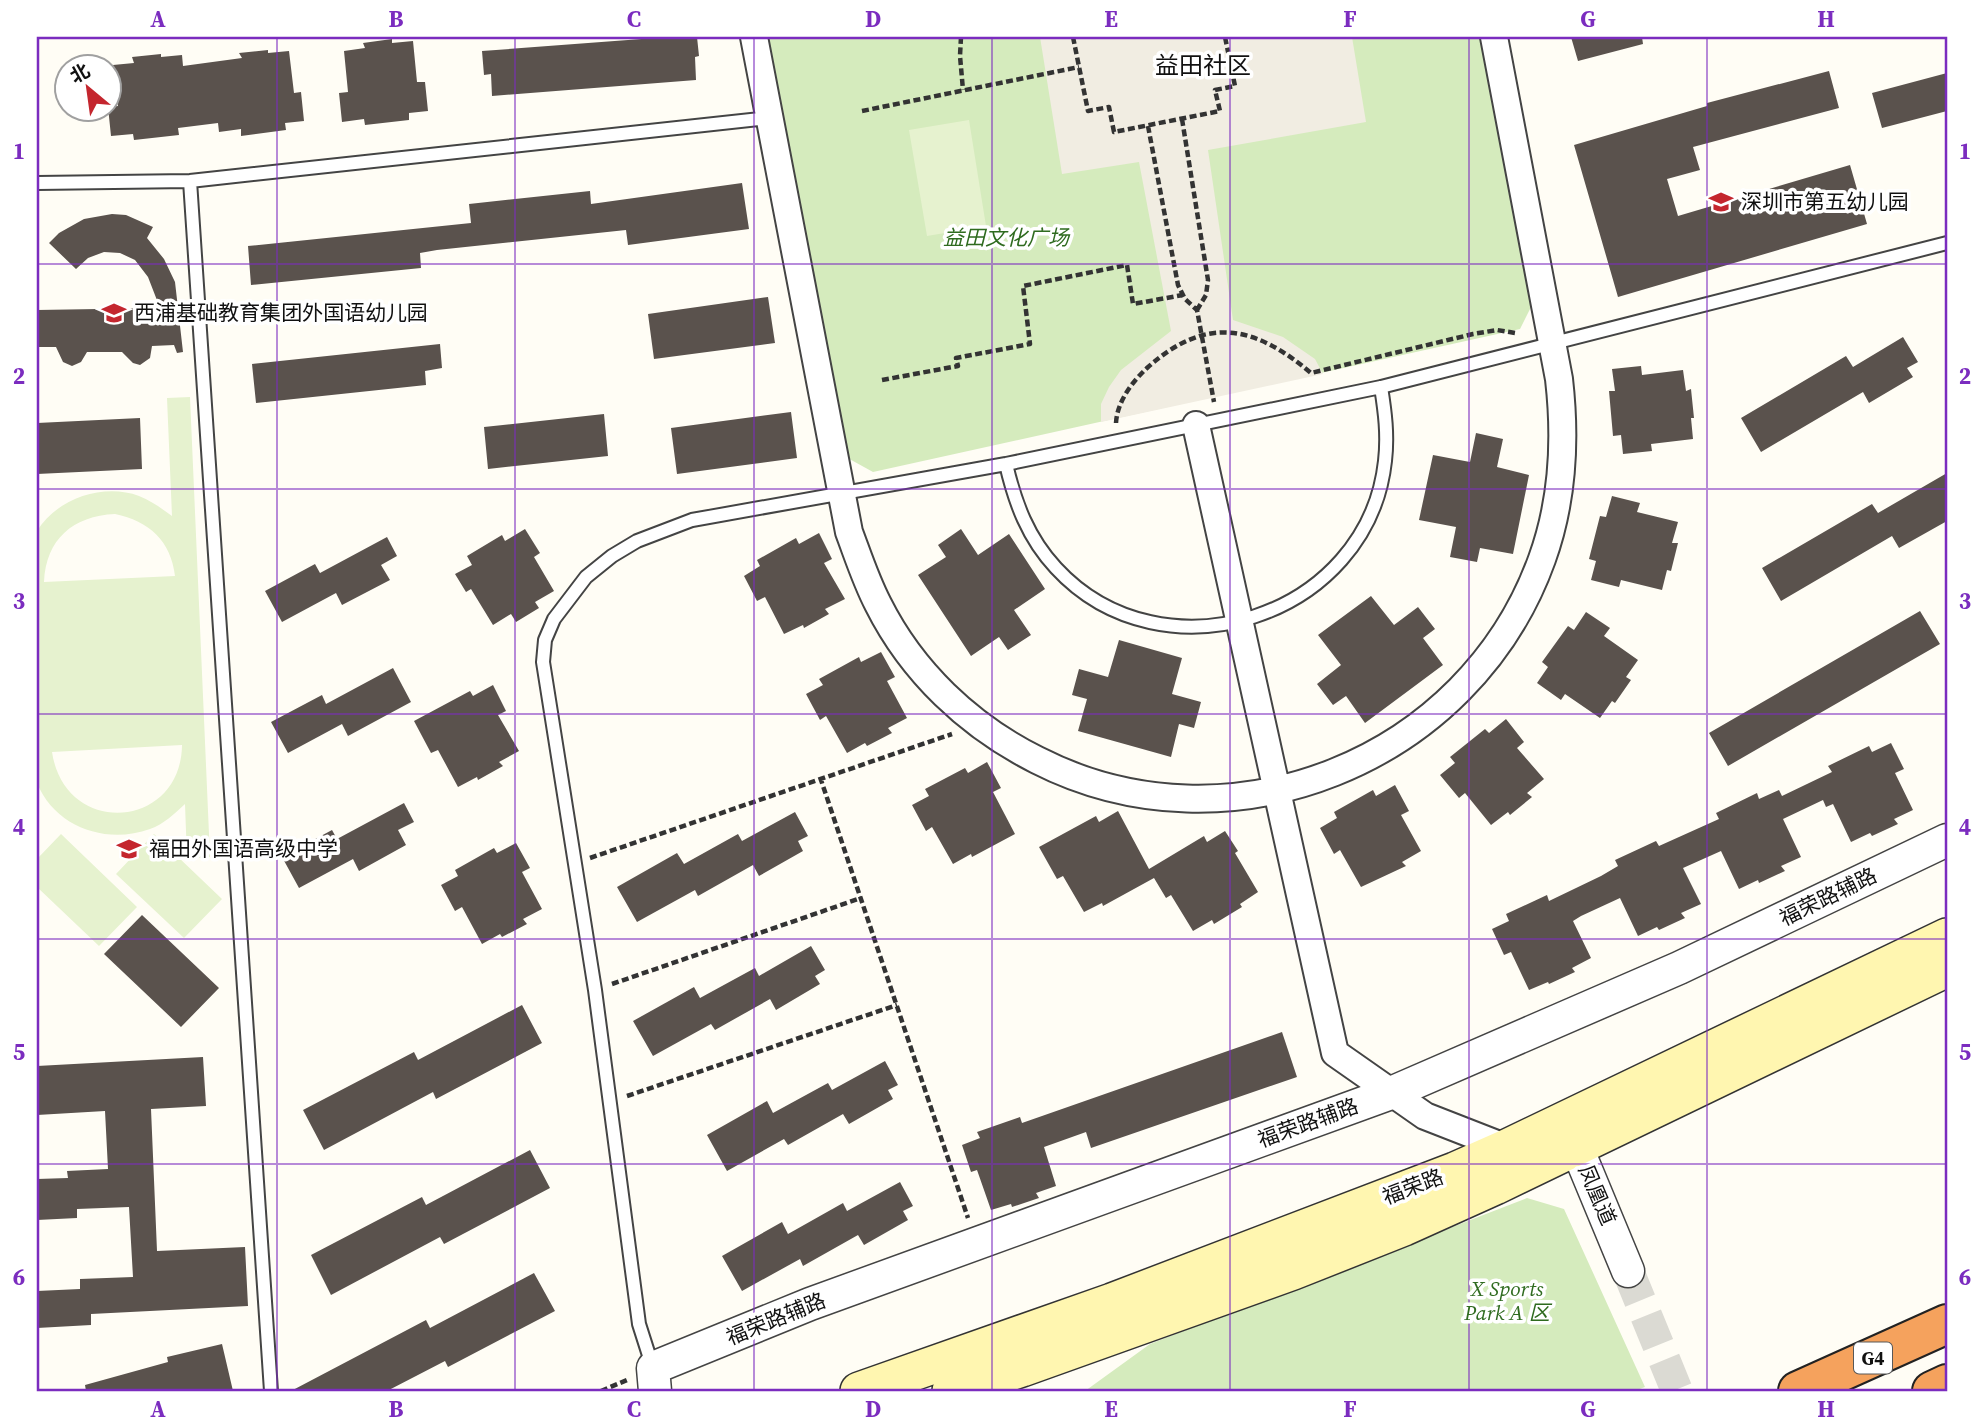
<svg xmlns="http://www.w3.org/2000/svg" width="1984" height="1428" font-family="'Source Serif 4','Noto Sans SC',serif">
<style>
.green{fill:#d5ebbd}
.pitch{fill:#e6f2cf;fill-rule:evenodd}
.plaza{fill:#f1ede2}
.building{fill:#5a524d}
.lines{fill:none;stroke-linecap:round;stroke-linejoin:round}
.tertiary-tunnel{stroke:#dbdad3;stroke-width:32;stroke-dasharray:32 16;stroke-linecap:butt}
.service-casing{stroke:#444;stroke-width:16}
.minor-casing{stroke:#444;stroke-width:30}
.tertiary-casing{stroke:#444;stroke-width:35}
.secondary-casing{stroke:#333;stroke-width:40}
.motorway-casing{stroke:#222;stroke-width:42}
.path{stroke:#333;stroke-width:4.5;stroke-dasharray:7 3.5;stroke-linecap:butt}
.service{stroke:#fff;stroke-width:12}
.minor{stroke:#fff;stroke-width:26}
.tertiary{stroke:#fff;stroke-width:32}
.secondary{stroke:#fff6b0;stroke-width:37}
.motorway{stroke:#f5a25d;stroke-width:38}
.grid{fill:none;stroke:#7b2cbf;stroke-width:2;stroke-opacity:0.55}
.labels{text-anchor:middle;stroke-width:7;stroke-linejoin:round;paint-order:stroke}
.shield{fill:#fff;stroke:#585858;stroke-width:2}
.shield-label{font-size:19px;font-weight:bold;fill:#111}
.poi-label{font-size:21px;fill:#111;stroke:#fff;text-anchor:start}
.park-label{font-size:21px;font-style:italic;fill:#2f6b1f;stroke:#fff}
.street-label{font-size:21px;fill:#111;stroke:#fff}
.quarter-label{font-size:24px;fill:#111;stroke:#fff}
.neatline{fill:none;stroke:#7b2cbf;stroke-width:2.5}
.grid-label{font-size:23px;text-anchor:middle;font-weight:bold;fill:#7b2cbf}
</style>
<rect width="100%" height="100%" fill="#fffdf5"/>
<path class="green" d="M 762,37 L 1488,37 L 1538,293 L 1520,329 L 873,472 L 844,456 Z
M 1527,1198 L 1564,1209 L 1645,1387 L 1634,1391 L 1085,1391 L 1150,1344 Z"/>
<path class="pitch" d="M 969,120 L 986,226 L 927,236 L 909,130 Z
M 190,397 L 210,857 L 187,859 L 185,804 C 174,814 164,824 150,829 C 106,845 55,827 37,783 L 37,531 C 57,498 104,483 139,496 C 152,501 162,509 172,516 L 167,398 ZM 115,514 C 149,521 171,541 175,576 L 44,582 C 46,539 73,516 115,514 ZM 182,745 C 181,830 65,838 52,752 Z
M 61,834 L 137,907 L 99,946 L 37,887 L 37,859 Z
M 154,834 L 222,899 L 184,938 L 116,874 Z"/>
<path class="plaza" d="M 1040,37 L 1352,37 L 1366,122 L 1208,150 L 1233,320 L 1283,337 L 1315,359 L 1323,374 L 1101,422 L 1101,404 L 1109,387 L 1121,370 L 1171,331 L 1139,162 L 1062,174 Z"/>
<path class="building" d="M 668,37 L 697,37 L 699,56 L 695,57 L 696,80 L 492,96 L 491,74 L 484,75 L 482,51 Z
M 1571,37 L 1642,37 L 1643,44 L 1578,61 Z
M 392,39 L 392,43 L 413,41 L 417,82 L 425,82 L 428,111 L 409,113 L 409,120 L 365,125 L 364,119 L 342,122 L 339,93 L 348,92 L 344,51 L 365,48 L 363,43 Z
M 268,50 L 268,53 L 289,51 L 294,93 L 301,92 L 304,121 L 285,123 L 286,130 L 241,136 L 241,129 L 219,132 L 218,123 L 178,128 L 179,135 L 134,140 L 133,134 L 111,136 L 108,107 L 118,106 L 113,65 L 134,63 L 132,57 L 161,54 L 161,57 L 182,55 L 183,66 L 242,58 L 239,53 Z
M 1829,71 L 1839,108 L 1693,147 L 1700,170 L 1667,179 L 1678,216 L 1850,165 L 1867,224 L 1618,297 L 1574,145 L 1707,106 L 1707,103 Z
M 1947,73 L 1947,111 L 1882,128 L 1872,93 Z
M 742,183 L 749,229 L 628,245 L 626,230 L 437,250 L 420,253 L 421,268 L 251,285 L 248,246 L 471,223 L 469,204 L 590,191 L 591,204 Z
M 112,214 L 126,215 L 153,227 L 147,238 L 164,259 L 175,282 L 183,352 L 177,353 L 174,345 L 152,346 L 150,358 L 140,365 L 133,363 L 122,352 L 87,352 L 81,362 L 72,366 L 63,362 L 56,347 L 37,347 L 37,310 L 160,308 L 148,277 L 135,260 L 120,253 L 104,252 L 88,258 L 76,269 L 49,243 L 59,233 L 84,219 Z
M 768,297 L 775,343 L 654,359 L 648,314 Z
M 1903,337 L 1918,362 L 1907,368 L 1913,377 L 1869,403 L 1863,392 L 1761,452 L 1741,418 L 1846,356 L 1853,367 Z
M 440,344 L 442,368 L 425,371 L 426,385 L 256,403 L 252,364 Z
M 1641,366 L 1642,375 L 1683,370 L 1686,391 L 1691,389 L 1694,418 L 1691,418 L 1693,439 L 1651,444 L 1652,451 L 1623,454 L 1621,435 L 1613,436 L 1609,391 L 1615,391 L 1612,369 Z
M 791,412 L 797,458 L 677,474 L 671,428 Z
M 604,414 L 608,456 L 488,469 L 484,427 Z
M 140,418 L 142,469 L 37,474 L 37,423 Z
M 1476,433 L 1503,439 L 1497,467 L 1529,475 L 1513,554 L 1480,548 L 1477,562 L 1450,557 L 1456,527 L 1419,520 L 1433,455 L 1470,462 Z
M 1947,473 L 1947,521 L 1899,548 L 1892,536 L 1781,601 L 1762,568 L 1872,504 L 1878,513 Z
M 1612,496 L 1640,503 L 1637,512 L 1678,522 L 1672,543 L 1678,543 L 1671,571 L 1667,570 L 1662,590 L 1621,580 L 1619,587 L 1591,580 L 1596,561 L 1589,559 L 1600,516 L 1606,517 Z
M 525,529 L 540,553 L 534,557 L 554,591 L 535,602 L 539,608 L 516,622 L 511,614 L 493,625 L 471,589 L 466,592 L 455,574 L 472,565 L 467,556 L 502,535 L 505,541 Z
M 961,529 L 978,555 L 1009,534 L 1045,589 L 1014,610 L 1031,635 L 1008,650 L 999,637 L 971,656 L 918,575 L 946,557 L 938,545 Z
M 819,533 L 832,559 L 824,563 L 845,599 L 825,609 L 829,614 L 804,628 L 803,625 L 784,634 L 765,597 L 757,601 L 744,576 L 760,566 L 757,560 L 796,538 L 799,544 Z
M 387,537 L 397,556 L 381,565 L 390,580 L 342,605 L 336,593 L 282,622 L 265,591 L 315,564 L 320,573 Z
M 1371,596 L 1394,625 L 1418,607 L 1435,629 L 1423,638 L 1443,665 L 1365,723 L 1346,696 L 1333,705 L 1317,684 L 1341,665 L 1318,635 Z
M 1920,611 L 1940,644 L 1728,766 L 1709,733 Z
M 1586,612 L 1610,628 L 1604,636 L 1638,660 L 1626,677 L 1631,680 L 1615,703 L 1612,701 L 1600,718 L 1565,694 L 1561,700 L 1537,683 L 1548,667 L 1542,662 L 1568,626 L 1574,630 Z
M 1119,640 L 1182,658 L 1172,694 L 1201,702 L 1194,728 L 1179,724 L 1171,757 L 1078,731 L 1087,699 L 1072,695 L 1079,669 L 1108,677 Z
M 881,652 L 895,677 L 887,681 L 907,718 L 888,728 L 892,733 L 867,746 L 865,743 L 847,753 L 826,716 L 820,720 L 806,694 L 823,685 L 819,679 L 859,657 L 861,662 Z
M 393,668 L 411,702 L 348,736 L 342,724 L 288,753 L 271,722 L 322,695 L 326,704 Z
M 493,685 L 506,711 L 498,715 L 519,751 L 499,762 L 503,766 L 478,780 L 477,777 L 458,787 L 438,750 L 431,753 L 414,721 L 470,691 L 473,696 Z
M 1506,719 L 1524,742 L 1517,748 L 1544,779 L 1527,793 L 1532,797 L 1510,815 L 1508,812 L 1491,825 L 1465,793 L 1459,798 L 1440,775 L 1455,763 L 1450,757 L 1485,729 L 1489,733 Z
M 1891,743 L 1904,769 L 1895,773 L 1913,810 L 1894,819 L 1898,824 L 1872,836 L 1870,833 L 1851,842 L 1833,804 L 1826,807 L 1823,800 L 1783,819 L 1801,857 L 1781,866 L 1785,871 L 1759,883 L 1758,880 L 1739,889 L 1721,851 L 1683,868 L 1701,904 L 1681,913 L 1685,918 L 1659,930 L 1657,927 L 1638,936 L 1620,898 L 1581,916 L 1573,921 L 1591,958 L 1572,968 L 1575,972 L 1549,984 L 1548,982 L 1529,990 L 1511,952 L 1504,955 L 1492,929 L 1509,921 L 1506,914 L 1547,895 L 1549,901 L 1601,876 L 1618,866 L 1615,860 L 1656,841 L 1659,846 L 1719,819 L 1716,813 L 1757,793 L 1759,799 L 1779,790 L 1782,796 L 1832,772 L 1828,766 L 1869,746 L 1872,752 Z
M 987,762 L 1001,788 L 993,792 L 1015,834 L 972,857 L 971,854 L 953,864 L 932,827 L 926,831 L 912,805 L 929,796 L 925,789 L 965,768 L 968,773 Z
M 1395,785 L 1409,811 L 1401,815 L 1421,851 L 1402,862 L 1406,866 L 1361,887 L 1340,850 L 1334,854 L 1320,828 L 1337,818 L 1334,812 L 1373,790 L 1376,796 Z
M 404,803 L 414,822 L 398,830 L 406,845 L 359,871 L 353,859 L 299,888 L 282,857 L 332,830 L 337,839 Z
M 1118,811 L 1149,869 L 1204,836 L 1207,842 L 1225,831 L 1238,851 L 1235,853 L 1258,892 L 1240,904 L 1242,907 L 1214,924 L 1212,920 L 1193,931 L 1171,895 L 1166,898 L 1154,878 L 1103,906 L 1102,903 L 1084,912 L 1063,876 L 1057,879 L 1039,847 L 1096,816 L 1099,822 Z
M 795,812 L 808,836 L 798,841 L 803,851 L 759,876 L 753,865 L 698,896 L 695,890 L 637,922 L 617,887 L 677,853 L 684,864 L 738,834 L 742,841 Z
M 516,843 L 530,868 L 522,872 L 542,909 L 523,919 L 527,924 L 502,937 L 500,934 L 482,944 L 462,907 L 455,911 L 441,885 L 458,876 L 455,870 L 494,848 L 497,853 Z
M 142,915 L 219,988 L 181,1027 L 104,954 Z
M 811,946 L 825,970 L 815,976 L 820,984 L 776,1010 L 770,999 L 715,1030 L 711,1024 L 653,1056 L 633,1021 L 694,987 L 700,998 L 755,968 L 759,976 Z
M 522,1005 L 542,1043 L 436,1099 L 433,1092 L 324,1150 L 303,1110 L 414,1052 L 418,1060 Z
M 1282,1032 L 1297,1077 L 1091,1148 L 1086,1132 L 1044,1147 L 1056,1186 L 1036,1193 L 1039,1198 L 1012,1207 L 1011,1204 L 991,1210 L 977,1170 L 971,1172 L 962,1145 L 980,1138 L 977,1132 L 1020,1117 L 1022,1123 Z
M 203,1057 L 206,1106 L 151,1109 L 157,1251 L 245,1247 L 248,1306 L 91,1314 L 91,1325 L 37,1328 L 37,1291 L 80,1289 L 80,1279 L 133,1277 L 129,1207 L 77,1209 L 77,1218 L 37,1220 L 37,1179 L 68,1178 L 67,1171 L 108,1169 L 105,1111 L 37,1115 L 37,1066 Z
M 885,1061 L 898,1085 L 888,1090 L 893,1099 L 849,1124 L 843,1114 L 788,1145 L 784,1139 L 727,1171 L 707,1135 L 767,1101 L 773,1113 L 828,1083 L 832,1090 Z
M 530,1150 L 550,1188 L 444,1244 L 440,1237 L 331,1295 L 311,1255 L 422,1197 L 426,1205 Z
M 900,1182 L 913,1206 L 903,1211 L 908,1220 L 864,1245 L 858,1235 L 803,1266 L 800,1259 L 742,1291 L 722,1256 L 782,1222 L 788,1234 L 843,1203 L 847,1211 Z
M 534,1273 L 555,1311 L 448,1367 L 445,1361 L 387,1391 L 291,1391 L 426,1320 L 430,1328 Z
M 222,1344 L 233,1391 L 86,1391 L 85,1385 L 168,1362 L 167,1357 Z"/>
<g class="lines">
<path class="tertiary-tunnel" d="M 1628,1271 L 1677,1391"/>
<g class="service-casing">
<path id="service" d="M 190,181 L 271,1391
M 37,183 L 190,181 L 769,118
M 1006,464 C 1015,503 1028,538 1056,568 C 1163,684 1368,617 1385,461 C 1388,435 1385,412 1381,387
M 653,1368 L 639,1324 L 595,990 L 543,662 L 545,640 L 554,619 L 586,577 L 612,556 L 637,541 L 692,520 L 1006,464 L 1381,387 L 1947,243"/>
</g>
<g class="minor-casing">
<path id="minor" d="M 754,37 L 849,532 C 858,556 866,581 878,604 C 912,672 969,726 1037,760 C 1229,858 1469,762 1542,559 C 1563,501 1566,440 1559,379 L 1494,37
M 1196,425 L 1335,1053 L 1425,1116 L 1507,1148"/>
</g>
<g class="tertiary-casing">
<path id="tertiary" d="M 1567,1124 L 1628,1271
M 655,1391 L 653,1368 L 810,1304 L 1391,1093 L 1679,968 L 1947,840"/>
</g>
<g class="secondary-casing">
<path id="secondary" d="M 859,1391 L 1112,1302 L 1455,1171 L 1507,1148 L 1947,937
M 951,1391 L 1022,1368 L 1293,1271 L 1404,1227 L 1495,1186 L 1947,968"/>
</g>
<g class="motorway-casing">
<path id="motorway" d="M 1798,1391 L 1947,1324
M 1932,1391 L 1947,1384"/>
</g>
<path class="path" d="M 961,37 L 960,56 L 963,90
M 1073,37 L 1088,111 L 1109,107 L 1114,132 L 1220,111 L 1215,90 L 1235,86 L 1225,37
M 862,111 L 1079,67
M 1182,119 L 1208,280 L 1206,295 L 1197,310
M 1148,126 L 1178,285 L 1185,299 L 1197,310 L 1214,402
M 882,380 L 958,366 L 956,358 L 1030,344 L 1023,286 L 1127,265 L 1133,304 L 1183,295
M 1116,423 C 1117,402 1132,382 1147,368 C 1206,315 1254,325 1311,373 L 1473,334 L 1497,330 L 1515,333
M 820,777 L 968,1218
M 590,858 L 952,734
M 612,984 L 861,898
M 627,1096 L 897,1005
M 601,1391 L 627,1380"/>
<use href="#service" class="service"/>
<use href="#minor" class="minor"/>
<use href="#tertiary" class="tertiary"/>
<use href="#secondary" class="secondary"/>
<use href="#motorway" class="motorway"/>
</g>
<path class="grid" d="M 277,37 L 277,1391M 515,37 L 515,1391M 754,37 L 754,1391M 992,37 L 992,1391M 1230,37 L 1230,1391M 1469,37 L 1469,1391M 1707,37 L 1707,1391M 37,264 L 1947,264M 37,489 L 1947,489M 37,714 L 1947,714M 37,939 L 1947,939M 37,1164 L 1947,1164"/>
<defs>
<g id="school-bare" transform="scale(1.89)"><path d="M0-5L7-2L0 1L-7-2ZM-4 1L0 2.5L4 1V4Q0 6-4 4Z" fill="#c4262e" stroke="#fff" stroke-width="2.5" paint-order="stroke"/></g>
</defs>
<g fill-rule="evenodd">
<use href="#school-bare" x="1721" y="202"/>
<use href="#school-bare" x="114" y="313"/>
<use href="#school-bare" x="129" y="849"/>
</g>
<g class="labels">
<rect class="shield" x="1854" y="1342.5" width="38" height="31" rx="5"/>
<g class="shield-label">
<text x="1873" y="1365">G4</text>
</g>
<g class="poi-label">
<text x="1741" y="209">深圳市第五幼儿园</text>
<text x="134" y="320">西浦基础教育集团外国语幼儿园</text>
<text x="149" y="856">福田外国语高级中学</text>
</g>
<g class="park-label">
<text x="1006" y="245">益田文化广场</text>
<text x="1507" y="1296">X Sports<tspan x="1507" dy="24">Park A 区</tspan></text>
</g>
<g class="street-label">
<text transform="translate(1828 897) rotate(-26)" y="7">福荣路辅路</text>
<text transform="translate(1308 1123) rotate(-20)" y="7">福荣路辅路</text>
<text transform="translate(1413 1187) rotate(-21)" y="7">福荣路</text>
<text transform="translate(1597 1195) rotate(67)" y="7">凤凰道</text>
<text transform="translate(776 1319) rotate(-22)" y="7">福荣路辅路</text>
</g>
<g class="quarter-label">
<text x="1203" y="74">益田社区</text>
</g>
</g>
<rect width="1984" height="1428" fill="none" stroke="#ffffff" stroke-width="77"/>
<g transform="translate(88 88) rotate(331)"><circle r="33" fill="#ffffff" stroke="#a0a0a0" stroke-width="2"/>
<path d="M0-5L12 26L0 18L-12 26Z" fill="#c4262e"/>
<text y="-10" font-size="19" font-weight="bold" text-anchor="middle" fill="#111111">北</text>
</g>
<rect x="38" y="38" width="1908" height="1352" class="neatline"/>
<g class="grid-label">
<text x="158" y="27">A</text>
<text x="396" y="27">B</text>
<text x="634" y="27">C</text>
<text x="873" y="27">D</text>
<text x="1111" y="27">E</text>
<text x="1350" y="27">F</text>
<text x="1588" y="27">G</text>
<text x="1826" y="27">H</text>
<text x="19" y="159">1</text>
<text x="1965" y="159">1</text>
<text x="19" y="384">2</text>
<text x="1965" y="384">2</text>
<text x="19" y="609">3</text>
<text x="1965" y="609">3</text>
<text x="19" y="835">4</text>
<text x="1965" y="835">4</text>
<text x="19" y="1060">5</text>
<text x="1965" y="1060">5</text>
<text x="19" y="1285">6</text>
<text x="1965" y="1285">6</text>
<text x="158" y="1417">A</text>
<text x="396" y="1417">B</text>
<text x="634" y="1417">C</text>
<text x="873" y="1417">D</text>
<text x="1111" y="1417">E</text>
<text x="1350" y="1417">F</text>
<text x="1588" y="1417">G</text>
<text x="1826" y="1417">H</text>
</g>
</svg>
